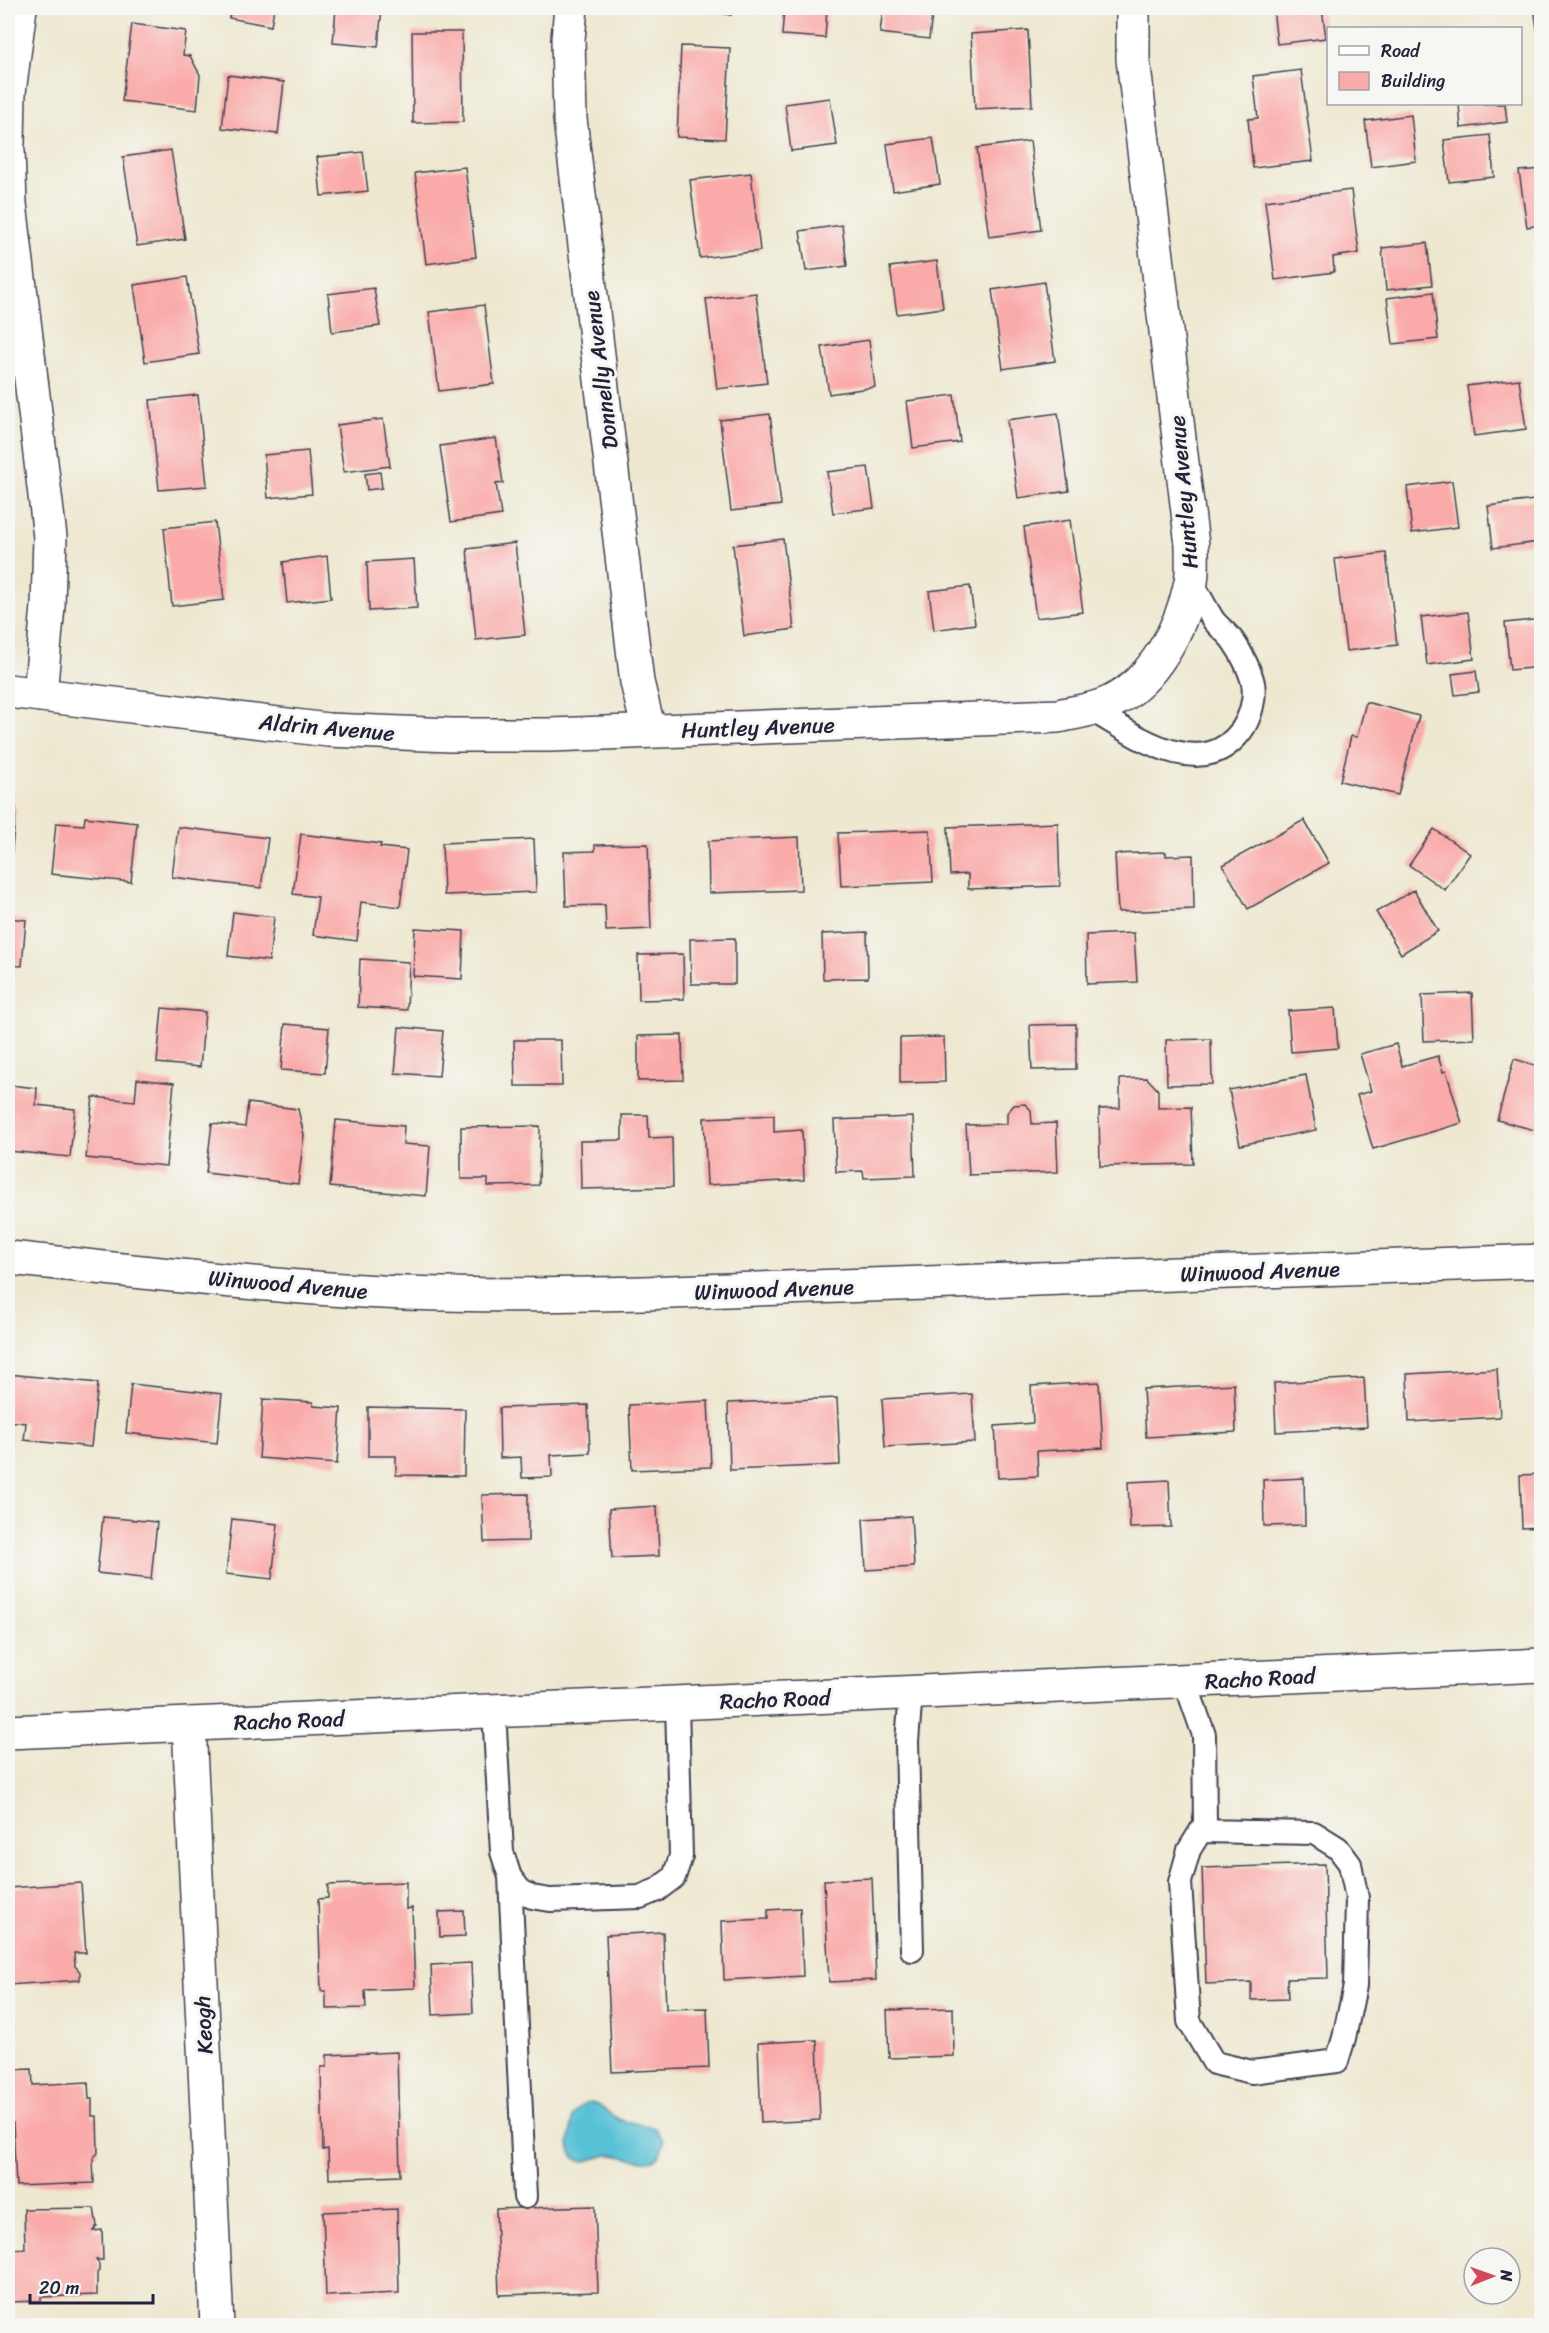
<svg xmlns="http://www.w3.org/2000/svg" width="1549" height="2333" font-family="Sriracha,sans-serif">
<style>
.water{fill:#59c1d6;stroke:#3e7288;stroke-width:1.5}
.building{fill:#f9aaa9}
.lines{fill:none;stroke-linecap:round;stroke-linejoin:round}
.service-casing{stroke:#414051;stroke-width:26}
.minor-casing{stroke:#414051;stroke-width:36}
.tertiary-casing{stroke:#414051;stroke-width:36}
.service{stroke:#fff;stroke-width:22}
.minor{stroke:#fff;stroke-width:33}
.tertiary{stroke:#fff;stroke-width:33}
.labels{text-anchor:middle;stroke-width:6;stroke-linejoin:round;paint-order:stroke}
.street-label{font-size:22px;fill:#22223b;stroke:#f6f6f2}
</style>
<rect width="100%" height="100%" fill="#f6f6f2"/>
<filter id="ink" filterUnits="userSpaceOnUse"><feTurbulence type="fractalNoise" baseFrequency=".0167" numOctaves="2"/><feDisplacementMap in="SourceGraphic" scale="12" xChannelSelector="R" yChannelSelector="G"/><feConvolveMatrix kernelMatrix="1 2 1 2 8 2 1 2 1" color-interpolation-filters="sRGB"/></filter>
<filter id="wash" filterUnits="userSpaceOnUse"><feTurbulence type="fractalNoise" baseFrequency=".008" numOctaves="4" result="noise"/><feDisplacementMap in="SourceGraphic" scale="24" xChannelSelector="R" yChannelSelector="G"/><feGaussianBlur stdDeviation="1.35" result="paint"/><feColorMatrix in="noise" values="0 0 0 0 0 0 0 0 0 0 0 0 0 0 0 0 0 1.4 0 .05"/><feComposite in="paint" operator="in"/></filter>
<g filter="url(#wash)">
<rect width="100%" height="100%" fill="#eee8d0"/>
<path class="water" d="M 586,2103 C 602,2102 607,2115 621,2120 C 632,2124 644,2123 655,2128 L 664,2141 C 658,2175 633,2156 611,2155 C 598,2154 582,2170 572,2154 C 565,2144 573,2129 572,2117 L 581,2106 Z"/>
<g id="blocks">
<path class="building" d="M 231,8 L 274,8 L 271,26 L 229,18 Z
M 336,8 L 382,8 L 378,47 L 333,43 Z
M 784,8 L 827,8 L 825,38 L 782,35 Z
M 883,8 L 933,8 L 929,39 L 880,33 Z
M 1273,8 L 1322,8 L 1326,38 L 1277,44 Z
M 702,9 L 702,8 L 732,8 L 731,15 Z
M 1535,14 L 1542,14 L 1542,51 L 1540,51 Z
M 132,24 L 186,31 L 183,55 L 190,56 L 200,75 L 197,110 L 122,101 Z
M 1028,30 L 1032,106 L 975,109 L 971,34 Z
M 412,32 L 462,32 L 463,122 L 413,123 Z
M 681,46 L 730,48 L 725,139 L 677,137 Z
M 1301,70 L 1313,161 L 1253,168 L 1248,119 L 1258,118 L 1253,76 Z
M 228,75 L 284,82 L 278,134 L 222,128 Z
M 830,98 L 837,145 L 791,151 L 785,104 Z
M 1459,104 L 1505,104 L 1507,122 L 1461,128 Z
M 1411,115 L 1416,161 L 1371,167 L 1365,121 Z
M 1490,135 L 1494,177 L 1449,182 L 1444,140 Z
M 933,138 L 940,184 L 893,191 L 887,144 Z
M 1030,141 L 1041,230 L 989,237 L 977,148 Z
M 171,150 L 185,239 L 137,246 L 123,157 Z
M 363,152 L 368,191 L 321,196 L 317,157 Z
M 465,167 L 476,257 L 426,264 L 415,173 Z
M 1542,169 L 1542,225 L 1527,227 L 1519,171 Z
M 751,173 L 760,251 L 700,258 L 690,180 Z
M 1351,190 L 1359,253 L 1333,257 L 1334,272 L 1275,280 L 1265,201 Z
M 842,225 L 847,266 L 806,271 L 800,231 Z
M 1427,243 L 1432,285 L 1386,290 L 1382,248 Z
M 937,261 L 943,308 L 897,314 L 890,267 Z
M 187,277 L 199,354 L 145,362 L 134,285 Z
M 1044,282 L 1055,361 L 1003,369 L 992,290 Z
M 374,288 L 380,326 L 332,332 L 328,294 Z
M 1433,292 L 1438,339 L 1393,344 L 1387,298 Z
M 756,293 L 767,383 L 717,389 L 706,299 Z
M 484,305 L 494,384 L 439,391 L 429,312 Z
M 869,340 L 875,387 L 829,394 L 822,347 Z
M 1519,379 L 1526,429 L 1474,436 L 1467,386 Z
M 198,395 L 207,486 L 159,490 L 150,400 Z
M 954,395 L 960,442 L 913,448 L 907,401 Z
M 1058,413 L 1069,491 L 1018,498 L 1007,420 Z
M 770,414 L 781,505 L 731,511 L 720,420 Z
M 383,419 L 390,466 L 344,472 L 337,425 Z
M 496,438 L 503,483 L 496,484 L 501,515 L 451,522 L 440,446 Z
M 308,451 L 312,494 L 268,498 L 264,455 Z
M 868,467 L 874,508 L 833,513 L 827,472 Z
M 380,472 L 382,488 L 367,490 L 365,474 Z
M 1452,481 L 1458,527 L 1412,533 L 1407,487 Z
M 1534,500 L 1539,542 L 1493,548 L 1488,506 Z
M 1070,520 L 1083,612 L 1036,618 L 1024,527 Z
M 215,522 L 224,600 L 172,606 L 164,528 Z
M 783,539 L 794,629 L 744,636 L 733,545 Z
M 515,543 L 525,635 L 476,640 L 467,549 Z
M 1386,553 L 1397,645 L 1346,651 L 1335,559 Z
M 327,556 L 331,598 L 287,603 L 283,562 Z
M 414,559 L 417,608 L 369,611 L 367,562 Z
M 970,586 L 975,624 L 934,630 L 929,591 Z
M 1468,612 L 1474,659 L 1427,665 L 1421,617 Z
M 1542,619 L 1542,667 L 1510,670 L 1505,623 Z
M 1476,671 L 1479,692 L 1455,695 L 1452,674 Z
M 1366,702 L 1419,716 L 1398,795 L 1340,781 L 1351,736 L 1357,737 Z
M 8,807 L 16,808 L 10,868 L 8,867 Z
M 85,817 L 137,823 L 131,882 L 51,874 L 56,823 L 84,825 Z
M 1304,820 L 1329,863 L 1248,909 L 1223,865 Z
M 1058,823 L 1060,886 L 968,889 L 968,874 L 950,875 L 948,827 Z
M 178,827 L 268,838 L 261,888 L 172,877 Z
M 1434,829 L 1470,854 L 1445,890 L 1409,865 Z
M 930,830 L 933,882 L 841,886 L 838,833 Z
M 301,834 L 381,844 L 380,847 L 407,850 L 400,907 L 361,902 L 357,941 L 313,935 L 318,897 L 293,894 Z
M 799,837 L 801,890 L 709,893 L 708,841 Z
M 534,839 L 536,892 L 444,895 L 442,843 Z
M 648,844 L 651,929 L 606,931 L 605,905 L 566,906 L 564,852 L 595,851 L 595,845 Z
M 1166,852 L 1166,856 L 1193,855 L 1194,909 L 1118,912 L 1115,854 Z
M 1414,890 L 1438,931 L 1401,954 L 1376,912 Z
M 233,912 L 274,917 L 269,961 L 228,956 Z
M 8,918 L 26,920 L 22,966 L 8,965 Z
M 415,928 L 464,931 L 462,979 L 413,976 Z
M 867,932 L 868,978 L 823,979 L 822,934 Z
M 1134,933 L 1137,982 L 1087,984 L 1086,935 Z
M 735,938 L 735,984 L 691,984 L 690,939 Z
M 683,954 L 684,999 L 639,1000 L 638,955 Z
M 360,959 L 409,962 L 407,1010 L 358,1007 Z
M 1472,993 L 1474,1039 L 1424,1041 L 1422,995 Z
M 162,1008 L 205,1012 L 200,1067 L 157,1063 Z
M 1335,1008 L 1338,1048 L 1291,1052 L 1288,1011 Z
M 285,1024 L 329,1028 L 325,1073 L 281,1070 Z
M 1076,1024 L 1076,1069 L 1032,1070 L 1030,1025 Z
M 399,1027 L 443,1031 L 439,1076 L 395,1073 Z
M 682,1035 L 683,1080 L 638,1081 L 638,1036 Z
M 944,1037 L 945,1082 L 900,1083 L 900,1038 Z
M 1211,1039 L 1212,1084 L 1167,1085 L 1166,1040 Z
M 514,1040 L 561,1040 L 562,1086 L 515,1086 Z
M 1396,1044 L 1402,1066 L 1438,1056 L 1443,1072 L 1446,1071 L 1462,1123 L 1373,1149 L 1357,1095 L 1371,1091 L 1360,1054 Z
M 1514,1059 L 1542,1067 L 1542,1132 L 1497,1120 Z
M 1306,1075 L 1316,1130 L 1240,1145 L 1229,1090 Z
M 1147,1078 L 1158,1090 L 1158,1108 L 1191,1107 L 1193,1164 L 1100,1166 L 1099,1109 L 1120,1108 L 1120,1079 Z
M 137,1079 L 174,1083 L 166,1166 L 86,1158 L 93,1097 L 135,1101 Z
M 8,1085 L 37,1088 L 36,1105 L 75,1109 L 70,1157 L 8,1151 Z
M 248,1103 L 298,1109 L 304,1135 L 298,1184 L 206,1173 L 212,1123 L 245,1127 Z
M 1025,1104 L 1031,1110 L 1032,1124 L 1056,1123 L 1058,1172 L 969,1175 L 966,1125 L 1007,1124 L 1007,1113 L 1014,1105 Z
M 622,1115 L 648,1115 L 649,1138 L 672,1137 L 673,1187 L 581,1189 L 580,1141 L 622,1140 Z
M 774,1115 L 774,1132 L 802,1130 L 804,1180 L 707,1185 L 704,1118 Z
M 913,1117 L 915,1176 L 864,1178 L 863,1171 L 836,1172 L 834,1120 Z
M 336,1120 L 404,1126 L 403,1144 L 430,1146 L 426,1196 L 330,1187 Z
M 540,1126 L 539,1185 L 488,1186 L 488,1179 L 461,1179 L 461,1127 Z
M 1497,1369 L 1500,1417 L 1409,1422 L 1407,1374 Z
M 8,1374 L 98,1383 L 91,1447 L 24,1440 L 26,1423 L 8,1421 Z
M 1364,1378 L 1367,1427 L 1276,1432 L 1274,1383 Z
M 1099,1382 L 1103,1448 L 1037,1451 L 1038,1476 L 998,1478 L 995,1426 L 1033,1423 L 1031,1386 Z
M 131,1384 L 222,1394 L 217,1443 L 126,1433 Z
M 1234,1384 L 1236,1432 L 1146,1437 L 1143,1389 Z
M 972,1394 L 975,1442 L 885,1447 L 882,1399 Z
M 837,1398 L 840,1465 L 730,1470 L 728,1403 Z
M 263,1399 L 313,1402 L 313,1406 L 341,1408 L 337,1464 L 259,1458 Z
M 708,1401 L 711,1467 L 632,1470 L 629,1405 Z
M 588,1405 L 590,1453 L 551,1455 L 552,1477 L 522,1478 L 521,1457 L 500,1458 L 499,1408 Z
M 368,1407 L 465,1409 L 464,1476 L 396,1475 L 396,1456 L 368,1456 Z
M 1542,1474 L 1542,1527 L 1522,1528 L 1520,1475 Z
M 1304,1478 L 1305,1525 L 1264,1526 L 1263,1480 Z
M 1169,1480 L 1171,1527 L 1130,1528 L 1128,1482 Z
M 528,1494 L 528,1541 L 484,1542 L 482,1495 Z
M 657,1506 L 659,1556 L 612,1558 L 609,1509 Z
M 911,1516 L 914,1567 L 866,1570 L 863,1519 Z
M 103,1517 L 157,1522 L 151,1579 L 97,1573 Z
M 232,1519 L 278,1524 L 272,1579 L 226,1574 Z
M 1325,1864 L 1328,1978 L 1287,1979 L 1288,1999 L 1251,2000 L 1251,1982 L 1206,1984 L 1202,1868 Z
M 872,1878 L 876,1980 L 829,1982 L 824,1880 Z
M 406,1882 L 406,1909 L 412,1908 L 415,1988 L 365,1990 L 366,2008 L 326,2009 L 326,1991 L 321,1991 L 318,1899 L 328,1898 L 328,1885 Z
M 81,1883 L 86,1953 L 74,1953 L 75,1966 L 80,1972 L 80,1980 L 8,1985 L 8,1938 L 10,1938 L 8,1888 Z
M 800,1908 L 803,1976 L 724,1980 L 722,1921 L 768,1919 L 768,1910 Z
M 464,1911 L 465,1936 L 440,1937 L 439,1912 Z
M 663,1932 L 666,2009 L 707,2008 L 709,2068 L 612,2072 L 606,1935 Z
M 471,1963 L 473,2013 L 433,2015 L 431,1965 Z
M 953,2008 L 954,2056 L 889,2058 L 887,2010 Z
M 817,2040 L 820,2120 L 761,2123 L 758,2043 Z
M 397,2052 L 400,2176 L 329,2179 L 328,2149 L 323,2150 L 321,2067 L 327,2067 L 327,2055 Z
M 32,2069 L 33,2085 L 88,2082 L 89,2099 L 92,2099 L 92,2116 L 97,2116 L 98,2153 L 93,2158 L 94,2183 L 16,2186 L 13,2123 L 8,2124 L 8,2070 Z
M 595,2206 L 598,2292 L 499,2295 L 496,2209 Z
M 94,2208 L 97,2226 L 93,2231 L 102,2230 L 103,2260 L 96,2260 L 99,2264 L 99,2271 L 97,2273 L 97,2295 L 41,2297 L 41,2301 L 8,2302 L 8,2250 L 25,2249 L 24,2209 Z
M 397,2209 L 399,2293 L 326,2296 L 323,2212 Z"/>
</g>
</g>
<g filter="url(#ink)">
<use href="#blocks" fill-opacity="0" stroke="#414051" stroke-width="1.5"/>
<g class="lines">
<g class="service-casing">
<path id="service" d="M 1090,709 C 1133,734 1201,785 1241,731 C 1250,719 1256,698 1253,683 C 1250,670 1241,652 1233,641 C 1228,634 1220,628 1214,621 C 1206,609 1199,594 1191,581
M 1185,1681 L 1204,1735 L 1205,1824 L 1189,1850 L 1180,1882 L 1189,2021 L 1214,2063 L 1252,2072 L 1337,2061 L 1344,2038 L 1355,1986 L 1357,1898 L 1350,1864 L 1338,1848 L 1314,1833 L 1201,1831
M 911,1693 L 907,1741 L 912,1950
M 494,1711 L 502,1852 L 510,1877 L 520,1890 L 532,1897 L 550,1900 L 640,1897 L 657,1890 L 674,1877 L 681,1856 L 677,1704
M 510,1877 L 525,2197"/>
</g>
<g class="minor-casing">
<path id="minor" d="M 571,8 L 568,39 L 570,119 L 637,682 L 649,731
M 8,143 L 9,92 L 20,8
M 8,151 L 10,204 L 50,537 L 48,606 L 40,695
M 8,691 L 328,730 L 451,735 L 551,735 L 1058,716 C 1076,712 1095,710 1111,702 C 1154,681 1182,627 1191,582 C 1193,571 1192,557 1192,545 L 1133,59 L 1133,8
M 8,1258 C 140,1271 273,1288 406,1293 C 485,1296 564,1295 643,1293 L 1542,1261
M 189,1724 L 217,2326"/>
</g>
<g class="tertiary-casing">
<path id="tertiary" d="M 8,1732 L 1542,1665"/>
</g>
<use href="#service" class="service"/>
<use href="#minor" class="minor"/>
<use href="#tertiary" class="tertiary"/>
</g>
</g>
<g class="labels">
<g class="street-label">
<text transform="translate(600 370) rotate(-97)" y="8">Donnelly Avenue</text>
<text transform="translate(1183 492) rotate(-95)" y="8">Huntley Avenue</text>
<text transform="translate(327 727) rotate(5)" y="8">Aldrin Avenue</text>
<text transform="translate(758 727) rotate(-2)" y="8">Huntley Avenue</text>
<text transform="translate(1260 1271) rotate(-2)" y="8">Winwood Avenue</text>
<text transform="translate(288 1284) rotate(5)" y="8">Winwood Avenue</text>
<text transform="translate(774 1289) rotate(-2)" y="8">Winwood Avenue</text>
<text transform="translate(1260 1678) rotate(-3)" y="8">Racho Road</text>
<text transform="translate(775 1699) rotate(-2)" y="8">Racho Road</text>
<text transform="translate(289 1720) rotate(-2)" y="8">Racho Road</text>
<text transform="translate(203 2025) rotate(-93)" y="8">Keogh</text>
</g>
</g>
<rect width="1549" height="2333" fill="none" stroke="#f6f6f2" stroke-width="30"/>
<rect x="1327" y="27" width="195" height="78" fill="#f6f6f2" stroke="#a1a1a9" stroke-width="1.5"/>
<rect x="1339" y="46" width="30" height="9" fill="#ffffff" stroke="#a1a1a9" stroke-width="1.5"/>
<text x="1381" y="57" font-size="18" fill="#22223b">Road</text>
<rect x="1339" y="72" width="30" height="18" fill="#f9aaa9" stroke="#a1a1a9" stroke-width="1.5"/>
<text x="1381" y="87" font-size="18" fill="#22223b">Building</text>
<g transform="translate(1492 2276) rotate(89)"><circle r="28" fill="#f6f6f2" stroke="#a1a1a9" stroke-width="1.5"/>
<path d="M0-4.5L10 22L0 15L-10 22Z" fill="#d1495b"/>
<text y="-9" font-size="16" font-weight="bold" text-anchor="middle" fill="#22223b">N</text>
</g>
<path d="M30 2294v9h123v-9" fill="none" stroke="#22223b" stroke-width="3"/>
<text x="39" y="2294" font-size="18" fill="#22223b" stroke="#f6f6f2" stroke-width="4.5" paint-order="stroke">20 m</text>
</svg>
